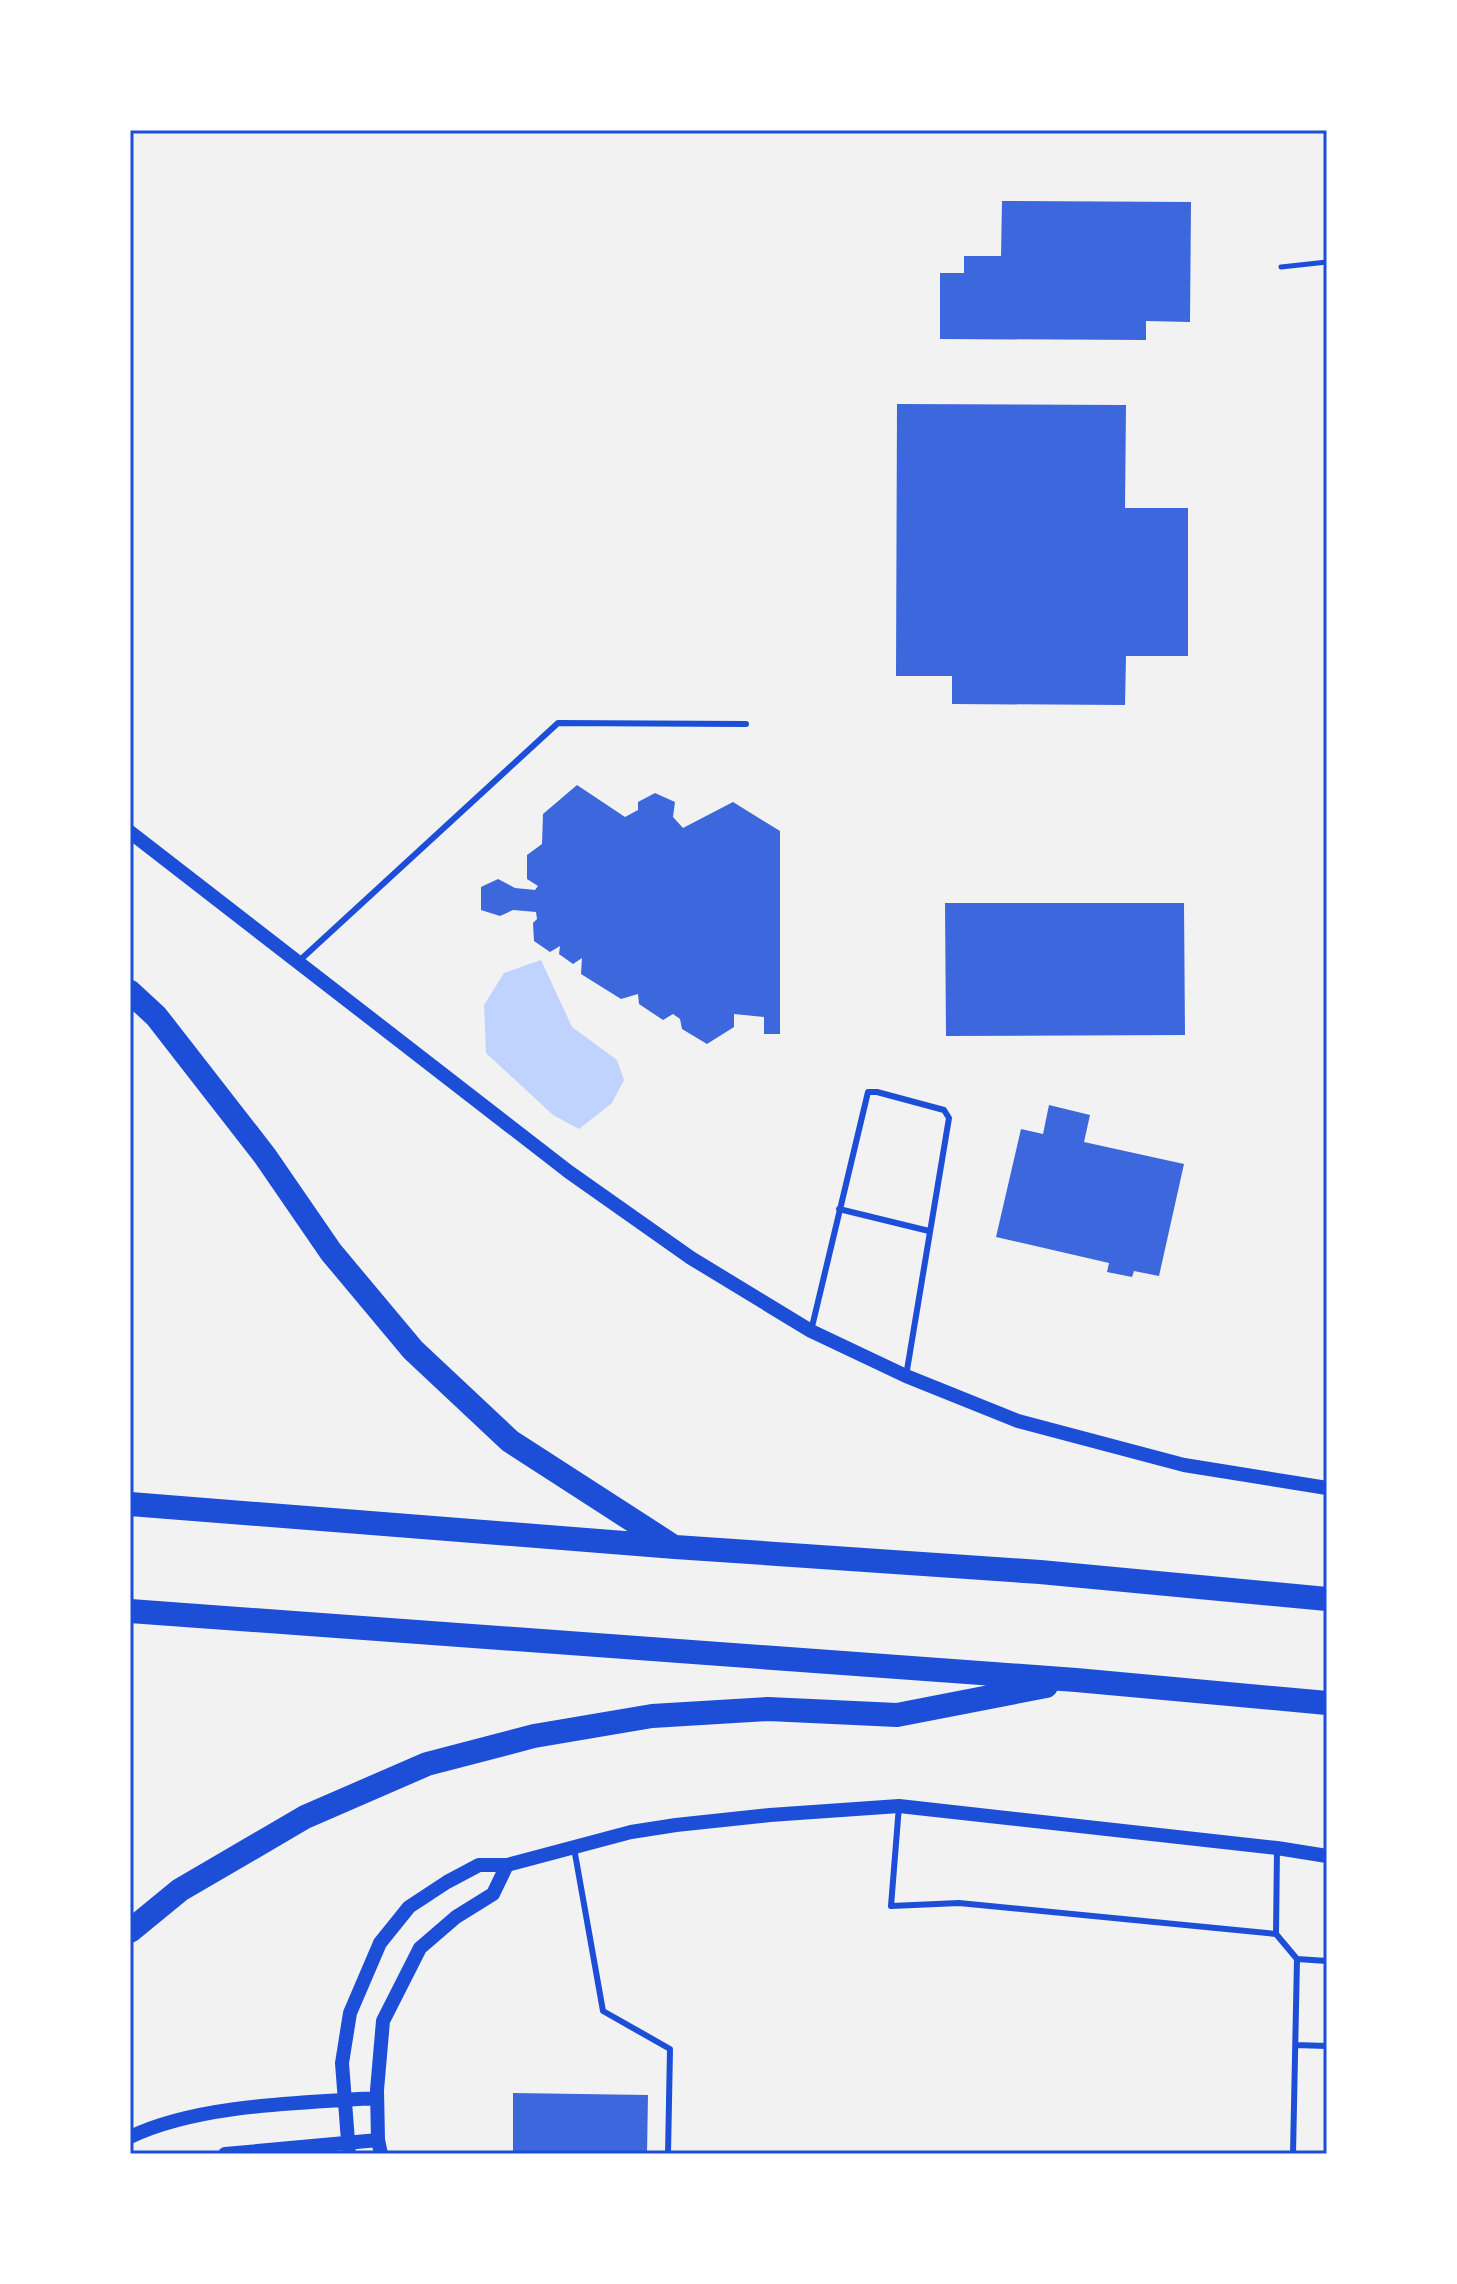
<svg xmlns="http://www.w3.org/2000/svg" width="1457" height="2284" font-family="Figtree,sans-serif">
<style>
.water{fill:#bfd3fe}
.building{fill:#3d67dc}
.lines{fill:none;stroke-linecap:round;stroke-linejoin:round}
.path{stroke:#1d4ed8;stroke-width:5}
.service{stroke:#1d4ed8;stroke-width:6}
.tertiary{stroke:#1d4ed8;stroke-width:14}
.motorway{stroke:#1d4ed8;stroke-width:24}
.neatline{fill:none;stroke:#1d4ed8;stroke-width:3}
</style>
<rect width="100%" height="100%" fill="#f2f2f2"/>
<path class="water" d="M 541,960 L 572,1027 L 617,1060 L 624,1080 L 612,1103 L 579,1129 L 553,1115 L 486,1053 L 484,1005 L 504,973 Z"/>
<path class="building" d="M 1002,201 L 1191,202 L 1190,322 L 1146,321 L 1146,340 L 940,339 L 940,273 L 964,273 L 964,256 L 1001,256 Z
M 897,404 L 1126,405 L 1125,508 L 1188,508 L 1188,656 L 1126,656 L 1125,705 L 952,704 L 952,676 L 896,676 Z
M 577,785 L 625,817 L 638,810 L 638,802 L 655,793 L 675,802 L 673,817 L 683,828 L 733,802 L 780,831 L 780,1034 L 764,1034 L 764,1017 L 734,1014 L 734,1027 L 707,1044 L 682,1029 L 680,1019 L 673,1014 L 663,1020 L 639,1004 L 638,994 L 621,999 L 581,974 L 582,958 L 573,964 L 559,954 L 560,946 L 550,952 L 534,941 L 533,923 L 537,919 L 536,912 L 513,910 L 500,916 L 481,910 L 481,887 L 498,879 L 515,888 L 535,890 L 538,886 L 527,879 L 527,855 L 542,844 L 543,814 Z
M 945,903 L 1184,903 L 1185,1035 L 946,1036 Z
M 1049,1105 L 1090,1115 L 1084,1142 L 1184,1164 L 1159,1276 L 1134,1271 L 1132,1277 L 1107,1272 L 1109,1263 L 996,1237 L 1021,1129 L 1043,1134 Z
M 513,2093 L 648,2095 L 647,2154 L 513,2154 Z"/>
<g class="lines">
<path class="path" d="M 1281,267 L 1327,262"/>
<path class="service" d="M 298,962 L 558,723 L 746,724
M 839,1209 L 929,1231
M 811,1331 L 868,1092 L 877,1092 L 944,1110 L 949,1118 L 906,1376
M 899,1806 L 891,1906 L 959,1903 L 1276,1934 L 1297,1959 L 1293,2154
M 574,1848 L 603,2011 L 670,2049 L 668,2154
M 1276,1934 L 1277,1848
M 1297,1959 L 1327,1961
M 1296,2045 L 1327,2046"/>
<path class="tertiary" d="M 130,832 L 569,1172 L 691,1258 L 811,1331 L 906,1376 L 1018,1421 L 1184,1465 L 1327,1488
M 130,2137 C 198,2104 301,2103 377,2098
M 225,2154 L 378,2140
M 349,2154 L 342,2063 L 350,2013 L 380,1943 L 409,1907 L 447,1882 L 479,1865 L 507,1865 L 631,1832 L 676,1825 L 770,1815 L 899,1806 L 1277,1848 L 1327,1856
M 381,2154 L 378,2140 L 377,2090 L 383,2021 L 420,1948 L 456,1917 L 493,1894 L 507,1865"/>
<path class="motorway" d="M 130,992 L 156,1016 L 265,1156 L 331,1252 L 413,1350 L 510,1441 L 671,1545
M 130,1504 L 675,1547 L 1040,1572 L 1327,1599
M 130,1611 L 1076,1680 L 1327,1703
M 130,1931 L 180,1890 L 305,1817 L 427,1764 L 534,1736 L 652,1716 L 768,1709 L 897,1715 L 1046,1686"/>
</g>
<rect width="1457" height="2284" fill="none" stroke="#ffffff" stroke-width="264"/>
<rect x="132" y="132" width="1193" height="2020" class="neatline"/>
</svg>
